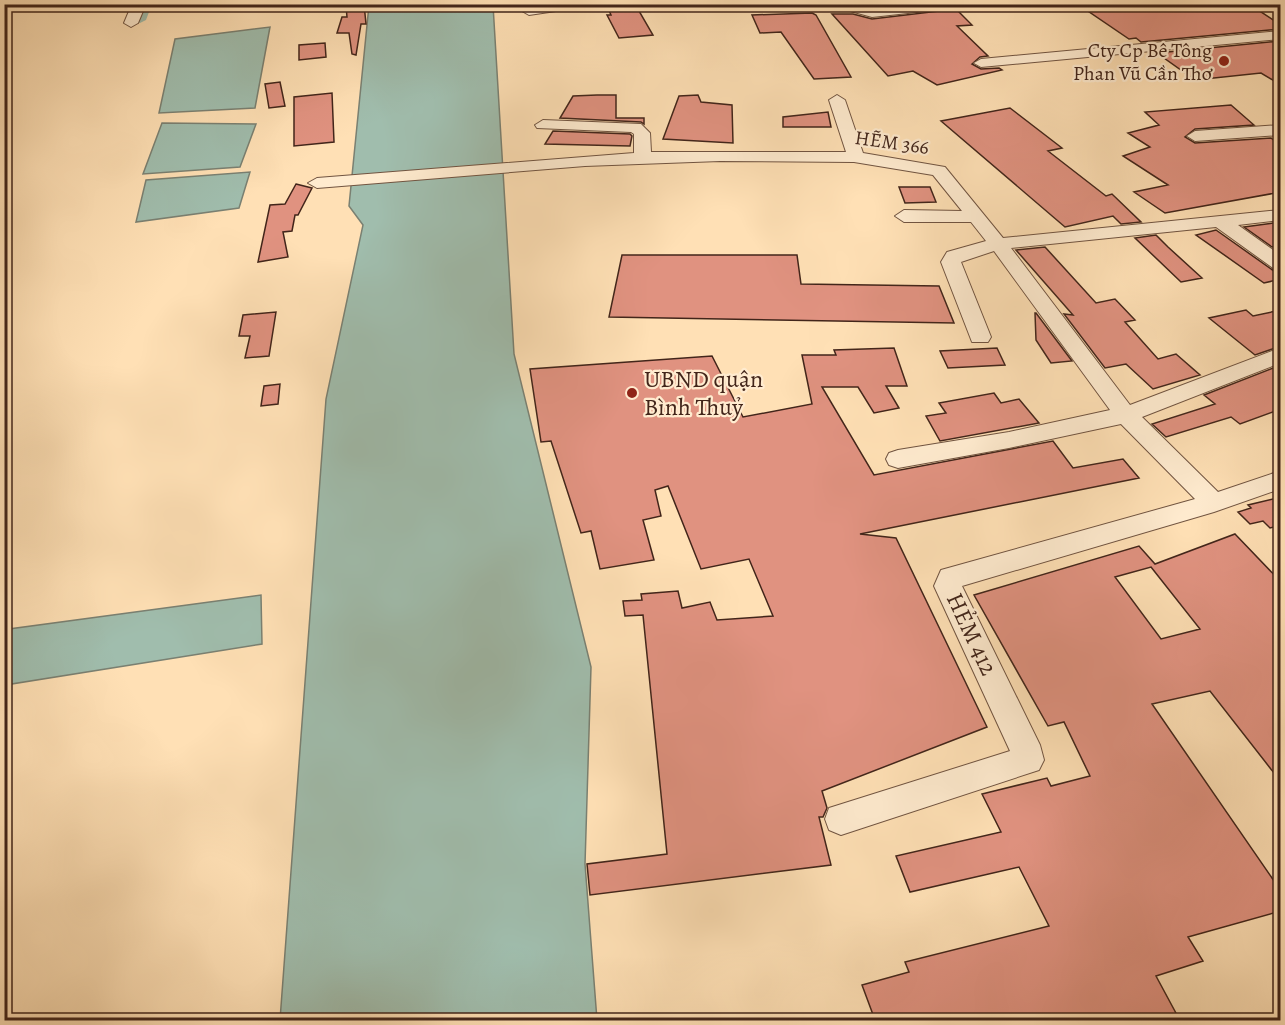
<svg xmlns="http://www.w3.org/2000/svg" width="1285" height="1025" font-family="Alegreya,serif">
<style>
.water{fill:#a0bdad;stroke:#7a8072;stroke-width:1.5}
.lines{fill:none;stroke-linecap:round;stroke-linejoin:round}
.canal{fill:#a0bdad;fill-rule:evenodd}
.building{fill:#e09280;stroke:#42251a;stroke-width:1.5;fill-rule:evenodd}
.minor-casing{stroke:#715441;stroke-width:2}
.minor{fill:#ffebcf;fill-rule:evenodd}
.poi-dot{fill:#8f2418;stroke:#ffebcf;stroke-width:2}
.labels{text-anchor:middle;stroke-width:4.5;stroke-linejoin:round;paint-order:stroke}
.far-poi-label{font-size:20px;fill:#42251a;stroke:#ffebcf;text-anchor:end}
.far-street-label{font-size:20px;fill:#42251a;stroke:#ffebcf}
.poi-label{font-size:24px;fill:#42251a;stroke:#ffebcf;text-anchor:start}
.street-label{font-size:24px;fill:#42251a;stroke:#ffebcf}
</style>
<rect width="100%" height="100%" fill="#ffe0b5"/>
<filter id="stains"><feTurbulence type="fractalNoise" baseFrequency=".00333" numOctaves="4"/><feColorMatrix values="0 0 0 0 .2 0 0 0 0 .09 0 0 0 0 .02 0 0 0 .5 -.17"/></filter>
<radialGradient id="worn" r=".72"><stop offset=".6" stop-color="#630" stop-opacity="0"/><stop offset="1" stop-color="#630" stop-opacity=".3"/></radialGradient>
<path class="water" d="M 369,5 L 493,5 L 514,354 L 591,667 L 585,864 L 597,1020 L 280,1020 L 326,399 L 363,225 L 349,206 Z
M 270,27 L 255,108 L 159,113 L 175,39 Z
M 162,123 L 256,124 L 240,167 L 143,174 Z
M 250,172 L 239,208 L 136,222 L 146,180 Z
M 261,595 L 262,644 L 5,685 L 5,644 L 9,629 Z"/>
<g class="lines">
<path class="canal" d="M 141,4 L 152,4 L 146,20 L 140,23 L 134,20 Z"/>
</g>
<path class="building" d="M 364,4 L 366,24 L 361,24 L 356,55 L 352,54 L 349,33 L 337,33 L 342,17 L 347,17 L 346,6 Z
M 606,4 L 635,4 L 653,35 L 619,38 L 607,15 L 611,15 Z
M 1115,4 L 1249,4 L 1281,25 L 1281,29 L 1141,42 L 1136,38 L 1129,39 L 1082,7 Z
M 956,9 L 972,25 L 957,26 L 988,56 L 980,57 L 972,64 L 981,69 L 999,68 L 1002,70 L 937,85 L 913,71 L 888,76 L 832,14 L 853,14 L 872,19 Z
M 812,13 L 816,15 L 851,77 L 814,79 L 781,32 L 760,33 L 752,15 Z
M 1281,41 L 1281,85 L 1261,73 L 1195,80 L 1157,53 Z
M 325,43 L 326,57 L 299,60 L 299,45 Z
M 280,82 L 285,106 L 269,108 L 265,84 Z
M 332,93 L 334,142 L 294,146 L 294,97 Z
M 597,95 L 616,95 L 616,118 L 644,118 L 644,124 L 641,122 L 560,118 L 573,96 Z
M 698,95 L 701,102 L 732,105 L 733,143 L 663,139 L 679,96 Z
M 1231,105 L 1254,125 L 1195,129 L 1185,137 L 1195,143 L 1271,138 L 1281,146 L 1281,192 L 1165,213 L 1134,192 L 1168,185 L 1123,156 L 1150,147 L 1128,133 L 1159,125 L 1145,112 Z
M 1010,108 L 1062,148 L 1048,151 L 1106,196 L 1112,194 L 1141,222 L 1121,224 L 1113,216 L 1065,227 L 941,121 Z
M 828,112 L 831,127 L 783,127 L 783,117 Z
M 553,131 L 630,134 L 632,136 L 630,146 L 545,144 Z
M 296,184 L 312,188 L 298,215 L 295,215 L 292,231 L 283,232 L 288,257 L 258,262 L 270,205 L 285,204 Z
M 899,187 L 930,187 L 936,202 L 905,203 Z
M 1281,222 L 1281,245 L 1272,247 L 1244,227 Z
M 1216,230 L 1281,276 L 1281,279 L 1264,283 L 1196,235 Z
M 1156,235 L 1168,247 L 1202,278 L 1181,282 L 1135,238 Z
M 1045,247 L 1096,303 L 1115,299 L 1135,320 L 1125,322 L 1158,359 L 1176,354 L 1200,375 L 1153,389 L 1126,364 L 1105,368 L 1064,314 L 1073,315 L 1016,250 Z
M 622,255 L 797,255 L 801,284 L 939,286 L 954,323 L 609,317 Z
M 1246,310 L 1253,316 L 1281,310 L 1281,346 L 1255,355 L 1209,318 Z
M 276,312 L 269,356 L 245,358 L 250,336 L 239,336 L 243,315 Z
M 1035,313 L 1036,313 L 1072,361 L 1051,363 L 1036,340 Z
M 894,348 L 907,386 L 886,386 L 899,408 L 874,413 L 858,387 L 822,387 L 874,475 L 1053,441 L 1073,468 L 1123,459 L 1139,478 L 860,534 L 896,538 L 987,727 L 822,791 L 827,808 L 823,817 L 819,817 L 831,865 L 590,895 L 587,864 L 667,854 L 643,615 L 625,616 L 623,601 L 642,600 L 641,594 L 678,591 L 682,608 L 710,602 L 717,620 L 773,616 L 749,559 L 701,569 L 668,486 L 655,490 L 661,516 L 643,520 L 654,560 L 600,569 L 591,531 L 581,533 L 551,441 L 541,442 L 530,369 L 712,356 L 743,417 L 812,404 L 802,355 L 836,355 L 834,350 Z
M 997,348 L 1005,365 L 948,368 L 940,351 Z
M 1281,365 L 1281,409 L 1240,424 L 1231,417 L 1166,437 L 1152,424 L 1215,404 L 1204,395 Z
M 280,384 L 278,404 L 261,406 L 264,386 Z
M 994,393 L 1001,403 L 1019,399 L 1039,423 L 940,441 L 926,416 L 946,413 L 939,403 Z
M 1281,497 L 1281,525 L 1270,528 L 1263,521 L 1250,524 L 1238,512 L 1251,508 L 1248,505 Z
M 1235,534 L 1281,582 L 1281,782 L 1210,691 L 1152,704 L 1281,891 L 1281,911 L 1188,937 L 1203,961 L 1156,976 L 1177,1015 L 1158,1020 L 875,1020 L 862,985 L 909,972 L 905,962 L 1049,926 L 1019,867 L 910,892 L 896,856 L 1001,832 L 982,794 L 1047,778 L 1051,786 L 1090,776 L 1064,722 L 1048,726 L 974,595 L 1139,546 L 1155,564 ZM 1151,567 L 1200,629 L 1161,639 L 1115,577 Z"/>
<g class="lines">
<g class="minor-casing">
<path id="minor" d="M 132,4 L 146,4 L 138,23 L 131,27 L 124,23 Z
M 545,4 L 582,4 L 576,8 L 529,15 L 522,11 L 524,8 Z
M 825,4 L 852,4 L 872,9 L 912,4 L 959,4 L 953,8 L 872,17 Z
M 1280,31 L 1280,39 L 981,67 L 974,63 L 981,59 Z
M 837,95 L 845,100 L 863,153 L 945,167 L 1003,238 L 1280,210 L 1280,220 L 1238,225 L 1280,255 L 1280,270 L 1273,268 L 1216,227 L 1011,248 L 1130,405 L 1280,348 L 1280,363 L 1142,417 L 1218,492 L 1280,471 L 1280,489 L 1214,512 L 962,586 L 1040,745 L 1044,760 L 1039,770 L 841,835 L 829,830 L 825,819 L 829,808 L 1010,751 L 934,586 L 941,570 L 1195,499 L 1121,424 L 1009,448 L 898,468 L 889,465 L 886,459 L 889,453 L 898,450 L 1009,432 L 1110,410 L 994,251 L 961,262 L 991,337 L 988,342 L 972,342 L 941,262 L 947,252 L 986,241 L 971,222 L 904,222 L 895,216 L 904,210 L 962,211 L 933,175 L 854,162 L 720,161 L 585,166 L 317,188 L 308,183 L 317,178 L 634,153 L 634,134 L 631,132 L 537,128 L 535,125 L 543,120 L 641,124 L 650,133 L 651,152 L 846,152 L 829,100 Z
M 1280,125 L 1280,135 L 1195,141 L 1187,136 L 1195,131 Z"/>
</g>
<use href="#minor" class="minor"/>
</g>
<g class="poi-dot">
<circle cx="1224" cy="61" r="6"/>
<circle cx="632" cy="393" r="6"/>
</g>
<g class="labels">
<g class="far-poi-label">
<text x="1212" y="57">Cty Cp Bê Tông<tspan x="1212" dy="23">Phan Vũ Cần Thơ</tspan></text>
</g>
<g class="far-street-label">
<text transform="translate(892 142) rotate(8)" y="7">HẼM 366</text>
</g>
<g class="poi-label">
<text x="644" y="387">UBND quận<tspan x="644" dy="28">Bình Thuỷ</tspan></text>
</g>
<g class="street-label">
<text transform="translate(972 634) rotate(65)" y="8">HẺM 412</text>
</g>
</g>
<rect width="1285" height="1025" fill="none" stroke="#ffe0b5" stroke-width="24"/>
<rect x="6" y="6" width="1273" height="1013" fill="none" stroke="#42251a" stroke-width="3"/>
<rect x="12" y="12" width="1261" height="1001" fill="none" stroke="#42251a" stroke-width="1.5"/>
<rect width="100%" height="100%" filter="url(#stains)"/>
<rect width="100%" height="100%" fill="url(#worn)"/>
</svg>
